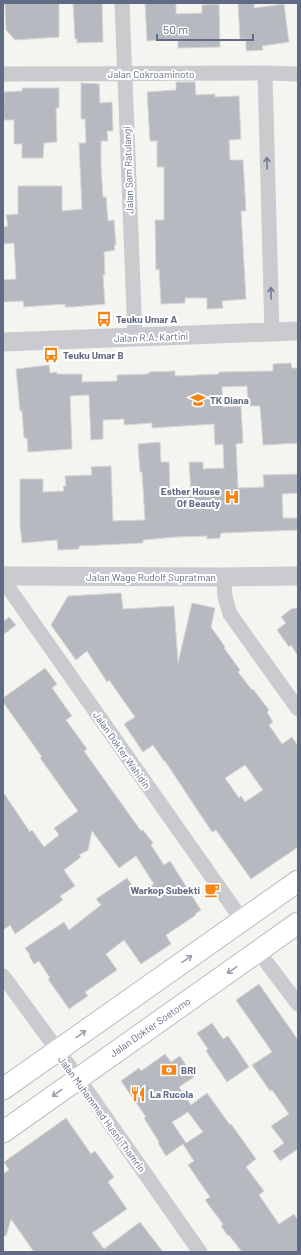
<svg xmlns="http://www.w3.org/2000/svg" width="301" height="1255" font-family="Barlow,sans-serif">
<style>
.building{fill:#b6b9c0;stroke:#d6d6d4;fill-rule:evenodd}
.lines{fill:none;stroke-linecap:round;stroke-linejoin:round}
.secondary-casing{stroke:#bbbdc3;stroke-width:23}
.minor{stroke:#c9cbcf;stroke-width:15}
.tertiary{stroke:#c9cbcf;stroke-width:19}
.secondary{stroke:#fff;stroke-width:21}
.oneway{stroke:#717990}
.oneway2{stroke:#989fb0}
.labels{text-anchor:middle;stroke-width:4;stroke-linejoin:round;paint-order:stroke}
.street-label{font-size:10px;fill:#616b85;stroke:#fff}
.poi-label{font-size:10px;font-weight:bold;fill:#616b85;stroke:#fff;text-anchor:start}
</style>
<rect width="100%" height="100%" fill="#f4f5f1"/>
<path class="building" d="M 5,3 L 59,3 L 59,37 L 15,40 L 6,30 Z
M 73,3 L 102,3 L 103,42 L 77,43 L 77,39 L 75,39 Z
M 145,3 L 176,3 L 176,14 L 202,13 L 202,5 L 219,4 L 220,47 L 178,48 L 178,39 L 147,41 Z
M 238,3 L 254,3 L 254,8 L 284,4 L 289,42 L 262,46 L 263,50 L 246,51 L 246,39 L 240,39 Z
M 176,82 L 195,82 L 196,95 L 215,94 L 215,97 L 239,96 L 241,139 L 229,140 L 230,160 L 243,160 L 246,211 L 241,211 L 246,299 L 222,301 L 223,308 L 207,309 L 207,298 L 185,298 L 185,303 L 161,304 L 159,269 L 156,270 L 155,220 L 164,220 L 164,167 L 157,167 L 157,141 L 150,141 L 147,92 L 176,90 Z
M 81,83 L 99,84 L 100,103 L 112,102 L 113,131 L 107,131 L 108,141 L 101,141 L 101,166 L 103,197 L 106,197 L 108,221 L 114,220 L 116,245 L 114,245 L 115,250 L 104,252 L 105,275 L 103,275 L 105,304 L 73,307 L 65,307 L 65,304 L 24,307 L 23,301 L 3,302 L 3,280 L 16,279 L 14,243 L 3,244 L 3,227 L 8,226 L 6,215 L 18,214 L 18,186 L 62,186 L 62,211 L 82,209 L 79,143 L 86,143 L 85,119 L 81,119 Z
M 22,88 L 59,88 L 59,108 L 56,108 L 57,142 L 44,143 L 43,158 L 22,158 L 22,144 L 14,144 L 14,120 L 4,120 L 3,101 L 4,101 L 4,92 L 22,91 Z
M 291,363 L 292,368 L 298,368 L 298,443 L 263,445 L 260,406 L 248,406 L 247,386 L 222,387 L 223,407 L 241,406 L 243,443 L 236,444 L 238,488 L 264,487 L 263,475 L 298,474 L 298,493 L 282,494 L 283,518 L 298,518 L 298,530 L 221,533 L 220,538 L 207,539 L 207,536 L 176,537 L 143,540 L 143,543 L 79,546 L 79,549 L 58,550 L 57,540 L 22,543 L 20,525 L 20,479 L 43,479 L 43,492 L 64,491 L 63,486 L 66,486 L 65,476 L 92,475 L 91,467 L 111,466 L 113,521 L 145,520 L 142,472 L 140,472 L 138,444 L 160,442 L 161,462 L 169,462 L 170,494 L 191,492 L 189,462 L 203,462 L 203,469 L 224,468 L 223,444 L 215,445 L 214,424 L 152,428 L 152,423 L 124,425 L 124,419 L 103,420 L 103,439 L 91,440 L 89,395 L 70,396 L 72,449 L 28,452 L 27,438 L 24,438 L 22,411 L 20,411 L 16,369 L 49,365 L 50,373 L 57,372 L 57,374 L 82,374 L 82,382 L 117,381 L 117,375 L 149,374 L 149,372 L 175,371 L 175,376 L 219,374 L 219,372 L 273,371 L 273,364 Z
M 121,593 L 123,609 L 174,606 L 178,663 L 192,603 L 215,608 L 211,627 L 225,647 L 224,648 L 240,670 L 238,672 L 252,690 L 253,689 L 269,710 L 267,712 L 273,722 L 269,725 L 282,744 L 292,737 L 298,746 L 298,847 L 251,879 L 216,830 L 212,832 L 165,761 L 164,761 L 153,745 L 143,752 L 124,724 L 135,717 L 109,680 L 107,682 L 87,651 L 76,660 L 51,625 L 68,596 ZM 245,765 L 263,790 L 245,802 L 241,796 L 239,798 L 225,778 Z
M 298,608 L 298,656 L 291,645 L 289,647 L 277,630 L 286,623 L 281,617 L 291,609 Z
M 9,617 L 16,625 L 3,635 L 3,622 Z
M 45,668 L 57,684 L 52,688 L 72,716 L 66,720 L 87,749 L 84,751 L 141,831 L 143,830 L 153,843 L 151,845 L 164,865 L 170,861 L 201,910 L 195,914 L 196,915 L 166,935 L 171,944 L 141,964 L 124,940 L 106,954 L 117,970 L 85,992 L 88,996 L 69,1009 L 48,979 L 50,978 L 39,961 L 34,964 L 29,956 L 30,955 L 25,948 L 64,922 L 69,930 L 101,905 L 96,899 L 127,878 L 138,894 L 154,884 L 136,856 L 119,868 L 92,831 L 88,850 L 79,855 L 81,857 L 64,870 L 75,886 L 60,896 L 63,900 L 15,934 L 10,925 L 3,930 L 3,792 L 30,832 L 32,830 L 44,847 L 59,835 L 54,828 L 78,811 L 40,758 L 42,757 L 3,702 L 3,698 Z
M 259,984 L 298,1040 L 298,1149 L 280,1161 L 273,1151 L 284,1143 L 271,1126 L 289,1114 L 272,1090 L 270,1091 L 252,1065 L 272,1052 L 236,1000 Z
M 212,1023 L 223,1039 L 228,1036 L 249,1067 L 227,1082 L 206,1051 L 208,1049 L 197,1033 Z
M 165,1054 L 171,1062 L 180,1056 L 194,1077 L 179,1087 L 191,1105 L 207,1093 L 230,1125 L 231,1124 L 256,1159 L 246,1167 L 264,1191 L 259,1195 L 279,1224 L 294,1214 L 298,1220 L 298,1252 L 242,1252 L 229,1235 L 228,1236 L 221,1226 L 223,1224 L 205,1200 L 210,1197 L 188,1165 L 194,1161 L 183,1144 L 166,1156 L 158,1143 L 159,1142 L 144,1118 L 146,1117 L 121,1081 L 139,1068 L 141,1071 ZM 188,1112 L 203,1132 L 186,1143 L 172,1122 Z
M 66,1118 L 91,1154 L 95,1151 L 114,1177 L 108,1182 L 127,1209 L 92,1233 L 104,1249 L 140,1222 L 163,1252 L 34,1252 L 11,1219 L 6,1236 L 3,1236 L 3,1174 L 9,1170 L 4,1162 Z"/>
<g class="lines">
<g class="secondary-casing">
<path id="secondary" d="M 3,1089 L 298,881
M 3,1132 L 298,923"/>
</g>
<path class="minor" d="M 122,3 L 135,337
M 265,73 L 272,332
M 3,74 L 265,73 L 298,74
M 224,577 L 225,597 L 230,614 L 298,709
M 3,580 L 242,920
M 258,951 L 298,1004
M 3,976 L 78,1078 L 200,1252"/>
<path class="tertiary" d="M 3,342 L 298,331
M 3,576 L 224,577 L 298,576"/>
<use href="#secondary" class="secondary"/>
</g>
<defs><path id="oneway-shaft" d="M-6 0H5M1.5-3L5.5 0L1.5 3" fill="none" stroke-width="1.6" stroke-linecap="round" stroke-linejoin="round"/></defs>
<g class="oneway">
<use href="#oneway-shaft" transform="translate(267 163) rotate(-91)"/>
<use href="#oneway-shaft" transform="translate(271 293) rotate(-91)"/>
</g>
<g class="oneway2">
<use href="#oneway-shaft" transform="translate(187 959) rotate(-35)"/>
<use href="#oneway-shaft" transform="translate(232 970) rotate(145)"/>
<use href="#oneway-shaft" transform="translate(81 1034) rotate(-36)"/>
<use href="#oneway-shaft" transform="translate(57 1093) rotate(144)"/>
</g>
<defs>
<g id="bus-bare" transform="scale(1.2)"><path d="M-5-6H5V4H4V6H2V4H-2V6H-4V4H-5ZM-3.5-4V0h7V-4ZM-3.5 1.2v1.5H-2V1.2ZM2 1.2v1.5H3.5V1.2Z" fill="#f48512" stroke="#fff" stroke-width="2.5" paint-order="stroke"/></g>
<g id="school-bare" transform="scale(1.2)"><path d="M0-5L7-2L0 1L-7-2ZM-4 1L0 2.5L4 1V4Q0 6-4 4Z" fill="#f48512" stroke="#fff" stroke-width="2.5" paint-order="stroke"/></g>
<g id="hospital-bare" transform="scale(1.2)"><path d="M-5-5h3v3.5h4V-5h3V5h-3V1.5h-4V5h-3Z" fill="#f48512" stroke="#fff" stroke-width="2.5" paint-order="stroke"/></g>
<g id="cafe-bare" transform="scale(1.2)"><path d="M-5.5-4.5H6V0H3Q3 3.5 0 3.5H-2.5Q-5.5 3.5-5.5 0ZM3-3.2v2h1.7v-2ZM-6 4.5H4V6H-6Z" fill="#f48512" stroke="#fff" stroke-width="2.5" paint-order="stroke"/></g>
<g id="bank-bare" transform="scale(1.2)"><path d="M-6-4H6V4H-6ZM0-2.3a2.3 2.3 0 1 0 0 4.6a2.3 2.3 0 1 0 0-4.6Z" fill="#f48512" stroke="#fff" stroke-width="2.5" paint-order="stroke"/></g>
<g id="restaurant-bare" transform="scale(1.2)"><path d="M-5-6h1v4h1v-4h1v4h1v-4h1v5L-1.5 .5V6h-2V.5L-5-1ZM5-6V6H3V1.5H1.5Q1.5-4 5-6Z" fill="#f48512" stroke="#fff" stroke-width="2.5" paint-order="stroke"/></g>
</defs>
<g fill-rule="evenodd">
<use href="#bus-bare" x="104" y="319"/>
<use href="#bus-bare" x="51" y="355"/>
<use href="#school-bare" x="198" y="400"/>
<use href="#hospital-bare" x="232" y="497"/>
<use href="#cafe-bare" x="212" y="890"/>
<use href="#bank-bare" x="169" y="1070"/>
<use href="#restaurant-bare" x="138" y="1094"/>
</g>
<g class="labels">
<g class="street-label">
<text x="151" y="78">Jalan Cokroaminoto</text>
<text transform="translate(128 170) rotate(-92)" y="4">Jalan Sam Ratulangi</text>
<text transform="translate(151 337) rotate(-2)" y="4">Jalan R.A. Kartini</text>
<text x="151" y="581">Jalan Wage Rudolf Supratman</text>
<text transform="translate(122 750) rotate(55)" y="4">Jalan Dokter Wahidin</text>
<text transform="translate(150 1027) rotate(-35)" y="4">Jalan Dokter Soetomo</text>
<text transform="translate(102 1114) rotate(54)" y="4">Jalan Muhammad Husni Thamrin</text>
</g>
<g class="poi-label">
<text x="116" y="323">Teuku Umar A</text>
<text x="63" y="359">Teuku Umar B</text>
<text x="210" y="404">TK Diana</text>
<text x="220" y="495" text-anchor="end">Esther House<tspan x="220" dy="12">Of Beauty</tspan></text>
<text x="200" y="894" text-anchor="end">Warkop Subekti</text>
<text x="181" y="1074">BRI</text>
<text x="150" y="1098">La Rucola</text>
</g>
</g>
<rect width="301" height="1255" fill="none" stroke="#616b85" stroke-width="8"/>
<path d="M157 34v6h96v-6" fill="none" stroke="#616b85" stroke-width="2"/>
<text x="163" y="34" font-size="12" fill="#616b85" stroke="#ffffff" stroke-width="3" paint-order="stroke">50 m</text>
</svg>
